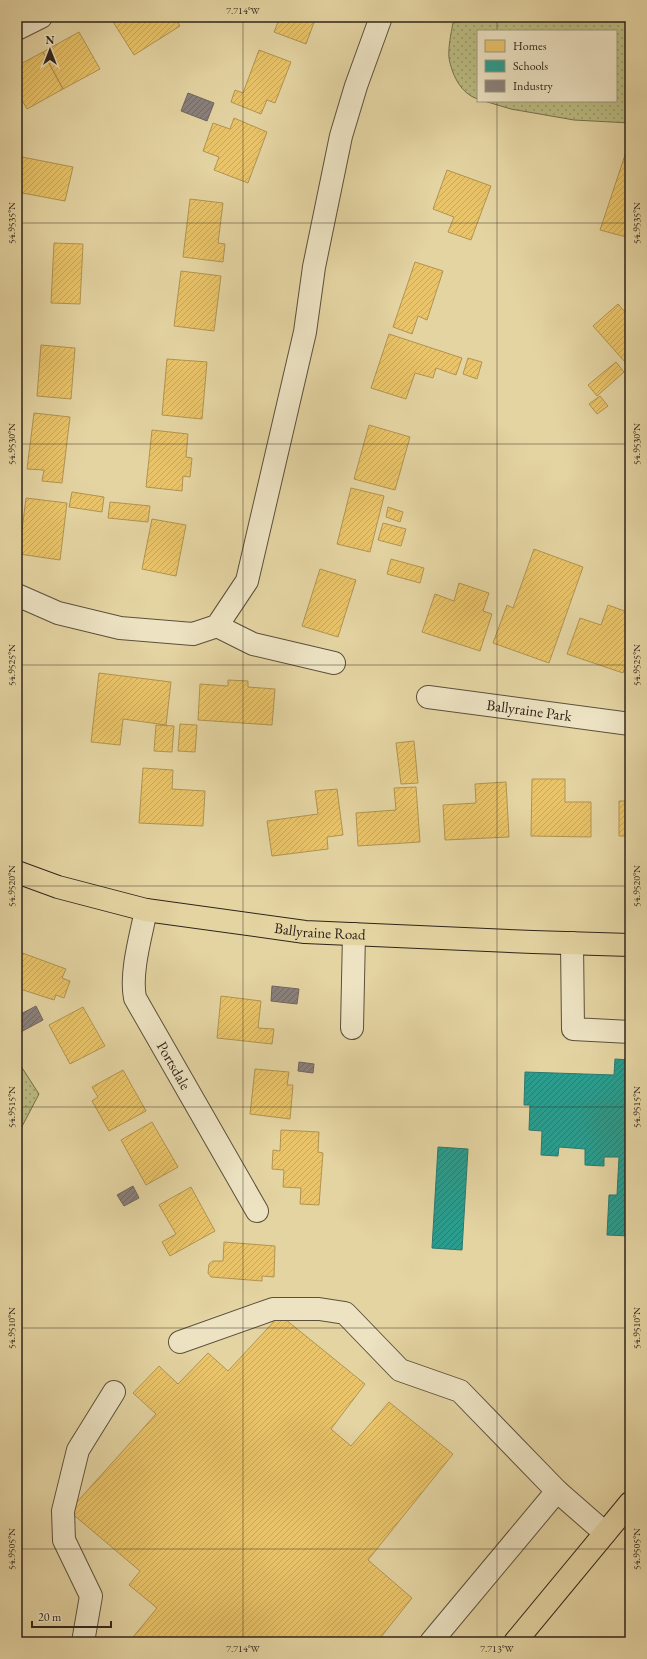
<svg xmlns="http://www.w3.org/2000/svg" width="647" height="1659" font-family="'EB Garamond',serif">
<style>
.grass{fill:url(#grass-dots);stroke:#74704e}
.homes{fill:url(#homes-hatch);stroke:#b19452}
.schools{fill:url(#schools-hatch);stroke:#2c796c}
.industry{fill:url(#industry-hatch);stroke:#6f655f}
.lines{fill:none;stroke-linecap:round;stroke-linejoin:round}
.minor-casing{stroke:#5c503c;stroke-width:24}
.major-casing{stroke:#2f241a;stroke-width:24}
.minor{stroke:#ede3c3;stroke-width:22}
.major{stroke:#e4d4a2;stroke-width:22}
.ticks{fill:none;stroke:#2f241a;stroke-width:1;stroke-opacity:0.45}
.labels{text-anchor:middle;stroke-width:4;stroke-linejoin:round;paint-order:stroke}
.street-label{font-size:15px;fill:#2f241a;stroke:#ede3c3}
.neatline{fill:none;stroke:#2f241a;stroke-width:1.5}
.ticks-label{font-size:10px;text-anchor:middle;fill:#2f241a}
</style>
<defs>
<pattern id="grass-dots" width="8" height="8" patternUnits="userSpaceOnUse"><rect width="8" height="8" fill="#babb81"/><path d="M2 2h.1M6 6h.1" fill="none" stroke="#989869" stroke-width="1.8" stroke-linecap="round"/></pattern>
<pattern id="homes-hatch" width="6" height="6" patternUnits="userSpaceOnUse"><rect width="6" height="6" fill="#e9c46a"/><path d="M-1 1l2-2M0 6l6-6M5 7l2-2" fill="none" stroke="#c8a85b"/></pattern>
<pattern id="schools-hatch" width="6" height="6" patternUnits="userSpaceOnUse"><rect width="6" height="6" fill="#2a9d8f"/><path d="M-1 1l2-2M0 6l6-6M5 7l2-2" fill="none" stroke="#248074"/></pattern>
<pattern id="industry-hatch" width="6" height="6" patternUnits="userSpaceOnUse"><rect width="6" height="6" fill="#8a817c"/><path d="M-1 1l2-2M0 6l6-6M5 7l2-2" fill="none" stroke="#716965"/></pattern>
</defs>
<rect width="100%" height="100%" fill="#e4d4a2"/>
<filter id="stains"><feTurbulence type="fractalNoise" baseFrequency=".005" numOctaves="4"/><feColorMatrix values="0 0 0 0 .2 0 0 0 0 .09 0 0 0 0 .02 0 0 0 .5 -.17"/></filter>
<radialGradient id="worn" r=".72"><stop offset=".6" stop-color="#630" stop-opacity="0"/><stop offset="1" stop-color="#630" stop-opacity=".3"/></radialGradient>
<path class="grass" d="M 489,17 L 630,17 L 630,123 L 574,120 L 511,109 L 484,101 L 616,101 L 616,31 L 478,31 L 478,99 C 461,94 452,75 449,58 C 448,47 451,34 453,23 Z
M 17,1060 L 39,1094 L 17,1136 Z"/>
<path class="homes" d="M 110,17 L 175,17 L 180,26 L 134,55 Z
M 280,17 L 316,17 L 306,44 L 274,32 Z
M 79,32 L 100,69 L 63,89 L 43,52 Z
M 259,50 L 291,62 L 275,103 L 267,100 L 261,114 L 231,102 L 235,90 L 243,93 Z
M 43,52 L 63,89 L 27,109 L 17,91 L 17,66 Z
M 234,118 L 267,132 L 248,183 L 214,170 L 219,157 L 203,151 L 213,123 L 230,129 Z
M 630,145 L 630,238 L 600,230 L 627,149 Z
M 17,156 L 73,167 L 65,201 L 17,192 Z
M 447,170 L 491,186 L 471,240 L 448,232 L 454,217 L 433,209 Z
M 190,199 L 223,203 L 218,243 L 225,244 L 223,262 L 183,257 Z
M 54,243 L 83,244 L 80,304 L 51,303 Z
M 415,262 L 443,271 L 427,320 L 418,316 L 412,334 L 393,327 Z
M 181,271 L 221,276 L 214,331 L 174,326 Z
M 618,304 L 630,318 L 630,358 L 625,362 L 593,326 Z
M 389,334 L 462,358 L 456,375 L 436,368 L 433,378 L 415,373 L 406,399 L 371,388 Z
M 41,345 L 75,348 L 71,399 L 37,396 Z
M 468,358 L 482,362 L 477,379 L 463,374 Z
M 167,359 L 207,362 L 202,419 L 162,415 Z
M 616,362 L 624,372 L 597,396 L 588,385 Z
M 630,382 L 630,392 L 625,386 Z
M 600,396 L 608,406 L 597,414 L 589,404 Z
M 34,413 L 70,417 L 62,483 L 42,481 L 44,470 L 27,469 Z
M 369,425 L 410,437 L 395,490 L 354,479 Z
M 152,430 L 188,434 L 186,457 L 192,458 L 190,477 L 183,476 L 182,491 L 146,487 Z
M 351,488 L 384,496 L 370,552 L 337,544 Z
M 72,492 L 104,497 L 102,512 L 69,507 Z
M 26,498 L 67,503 L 60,560 L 19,554 Z
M 110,502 L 150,506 L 148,522 L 108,518 Z
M 388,507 L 403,512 L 400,522 L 386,517 Z
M 152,519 L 186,525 L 176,576 L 142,569 Z
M 383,523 L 406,529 L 401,546 L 378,540 Z
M 534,549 L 583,567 L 549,663 L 493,643 L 507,605 L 513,608 Z
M 391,559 L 424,568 L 420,583 L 387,574 Z
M 320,569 L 356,580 L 338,637 L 302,626 Z
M 459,583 L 489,593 L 483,611 L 492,614 L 480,651 L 422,632 L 435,594 L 454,601 Z
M 608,605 L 630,613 L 630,628 L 628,635 L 630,636 L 630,652 L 623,673 L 567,654 L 580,618 L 601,625 Z
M 99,673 L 171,682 L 166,725 L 123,719 L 120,745 L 91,742 Z
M 228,680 L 248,681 L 248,687 L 275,689 L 272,725 L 198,720 L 200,684 L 228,686 Z
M 180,724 L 197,725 L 195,752 L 178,751 Z
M 156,725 L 174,726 L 172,752 L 154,751 Z
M 414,741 L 418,783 L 401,784 L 396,743 Z
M 143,768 L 173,770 L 172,789 L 205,791 L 203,826 L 139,823 Z
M 627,777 L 630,777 L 630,836 L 619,836 L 619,801 L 627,801 Z
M 532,779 L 565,779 L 565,802 L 591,802 L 591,837 L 531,836 Z
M 506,782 L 509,837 L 445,840 L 443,805 L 476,803 L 475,784 Z
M 416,787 L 420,842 L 358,846 L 356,813 L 396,810 L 394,788 Z
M 337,789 L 343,835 L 327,837 L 328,849 L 272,856 L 267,821 L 318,814 L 315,791 Z
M 17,951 L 66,969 L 62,978 L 70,981 L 64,998 L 56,995 L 54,1000 L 17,988 Z
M 221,996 L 261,1001 L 258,1028 L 274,1029 L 272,1044 L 217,1038 Z
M 83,1007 L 105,1046 L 70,1064 L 49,1025 Z
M 255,1069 L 289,1072 L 287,1085 L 293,1085 L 290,1119 L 250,1114 Z
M 123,1070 L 146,1111 L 109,1131 L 92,1101 L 98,1097 L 92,1087 Z
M 152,1122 L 178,1167 L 146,1185 L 121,1140 Z
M 281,1130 L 319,1132 L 318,1152 L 323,1153 L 319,1205 L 300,1204 L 301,1188 L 283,1187 L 284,1170 L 272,1169 L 273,1150 L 280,1151 Z
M 191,1187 L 215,1231 L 170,1256 L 162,1242 L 176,1234 L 159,1205 Z
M 224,1242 L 275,1246 L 274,1277 L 262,1276 L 262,1281 L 211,1277 L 208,1273 L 209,1264 L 213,1261 L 223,1261 Z
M 280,1315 L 365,1384 L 331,1429 L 351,1446 L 389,1402 L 453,1454 L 368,1560 L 412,1598 L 377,1642 L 129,1642 L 157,1608 L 129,1585 L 140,1571 L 69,1511 L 156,1414 L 133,1393 L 159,1366 L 178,1384 L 208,1353 L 228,1371 Z"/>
<path class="schools" d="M 615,1059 L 630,1060 L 630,1236 L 607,1235 L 609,1195 L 617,1195 L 619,1157 L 604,1157 L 604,1166 L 585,1165 L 585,1149 L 559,1147 L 558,1156 L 541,1155 L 542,1131 L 529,1130 L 530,1105 L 524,1105 L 525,1072 L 614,1075 Z
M 438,1147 L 468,1149 L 462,1250 L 432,1248 Z"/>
<path class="industry" d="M 188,93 L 214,103 L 207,121 L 181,111 Z
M 272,986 L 299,989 L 297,1004 L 271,1001 Z
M 36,1006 L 43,1020 L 19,1033 L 17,1016 Z
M 299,1062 L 314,1064 L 313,1073 L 298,1071 Z
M 133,1186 L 139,1198 L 124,1206 L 117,1195 Z"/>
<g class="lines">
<g class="minor-casing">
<g id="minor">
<path d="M 17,29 L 41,17"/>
<path d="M 17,595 L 58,613 L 120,628 L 193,634 L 217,626 L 247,581 L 305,332 L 314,267 L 341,136 L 356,86 L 381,17"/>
<path d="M 217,626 L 253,644 L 334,663"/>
<path id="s1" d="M 428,697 L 630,724"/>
<path id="s2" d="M 146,910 C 141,936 130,972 135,998 L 257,1211"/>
<path d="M 572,943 L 573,1029 L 630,1032"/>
<path d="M 352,1028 L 354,934"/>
<path d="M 180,1342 L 273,1309 L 319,1309 L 345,1313 L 400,1370 L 460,1391 L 557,1491 L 605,1533"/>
<path d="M 83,1642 L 91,1596 L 64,1540 L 63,1511 L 78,1450 L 114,1392"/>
<path d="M 431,1642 L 557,1491"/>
</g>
</g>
<g class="major-casing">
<g id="major">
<path id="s3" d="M 17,872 L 58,887 L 146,910 L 305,932 L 533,942 L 630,945"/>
<path d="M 515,1642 L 630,1503"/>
</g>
</g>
<use href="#minor" class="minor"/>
<use href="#major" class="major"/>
</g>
<path class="ticks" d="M 243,17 L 243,1642M 497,17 L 497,31M 497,101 L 497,1642M 17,223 L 630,223M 17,444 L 630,444M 17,665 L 630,665M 17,886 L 630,886M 17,1107 L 630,1107M 17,1328 L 630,1328M 17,1549 L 630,1549"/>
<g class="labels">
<g class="street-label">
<text dy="5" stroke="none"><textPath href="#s1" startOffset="102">Ballyraine Park</textPath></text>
<text dy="5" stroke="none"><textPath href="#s3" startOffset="310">Ballyraine Road</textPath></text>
<text dy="5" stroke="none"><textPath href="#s2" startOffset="167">Portsdale</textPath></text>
</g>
</g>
<rect width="647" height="1659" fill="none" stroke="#e4d4a2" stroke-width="44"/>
<rect x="477" y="30" width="140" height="72" fill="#ede3c3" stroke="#a1977f"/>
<rect x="485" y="40" width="20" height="12" fill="#e9c46a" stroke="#a1977f"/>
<text x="513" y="50" font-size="12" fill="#2f241a">Homes</text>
<rect x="485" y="60" width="20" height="12" fill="#2a9d8f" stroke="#a1977f"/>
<text x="513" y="70" font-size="12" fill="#2f241a">Schools</text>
<rect x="485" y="80" width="20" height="12" fill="#8a817c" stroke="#a1977f"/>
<text x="513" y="90" font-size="12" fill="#2f241a">Industry</text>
<g transform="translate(50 50)" stroke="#ede3c3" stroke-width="3" paint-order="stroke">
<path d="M0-3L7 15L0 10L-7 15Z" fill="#2f241a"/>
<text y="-6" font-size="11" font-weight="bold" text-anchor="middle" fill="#2f241a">N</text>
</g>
<path d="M32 1621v6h79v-6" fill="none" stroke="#2f241a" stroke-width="2"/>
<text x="38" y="1621" font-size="12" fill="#2f241a" stroke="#ede3c3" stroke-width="3" paint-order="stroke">20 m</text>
<rect x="22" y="22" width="603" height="1615" class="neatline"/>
<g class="ticks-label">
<text x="243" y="14">7.714°W</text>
<text transform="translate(11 223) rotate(-90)" y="4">54.9535°N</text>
<text transform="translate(636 223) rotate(-90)" y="4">54.9535°N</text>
<text transform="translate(11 444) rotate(-90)" y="4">54.9530°N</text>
<text transform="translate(636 444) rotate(-90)" y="4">54.9530°N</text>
<text transform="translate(11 665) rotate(-90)" y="4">54.9525°N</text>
<text transform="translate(636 665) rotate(-90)" y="4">54.9525°N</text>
<text transform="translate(11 886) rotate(-90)" y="4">54.9520°N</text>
<text transform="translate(636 886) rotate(-90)" y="4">54.9520°N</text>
<text transform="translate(11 1107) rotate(-90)" y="4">54.9515°N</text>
<text transform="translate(636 1107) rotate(-90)" y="4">54.9515°N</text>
<text transform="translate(11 1328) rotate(-90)" y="4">54.9510°N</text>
<text transform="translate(636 1328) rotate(-90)" y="4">54.9510°N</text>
<text transform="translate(11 1549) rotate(-90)" y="4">54.9505°N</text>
<text transform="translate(636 1549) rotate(-90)" y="4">54.9505°N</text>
<text x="243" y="1652">7.714°W</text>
<text x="497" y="1652">7.713°W</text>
</g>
<rect width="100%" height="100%" filter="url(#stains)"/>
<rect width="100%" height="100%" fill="url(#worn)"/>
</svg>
